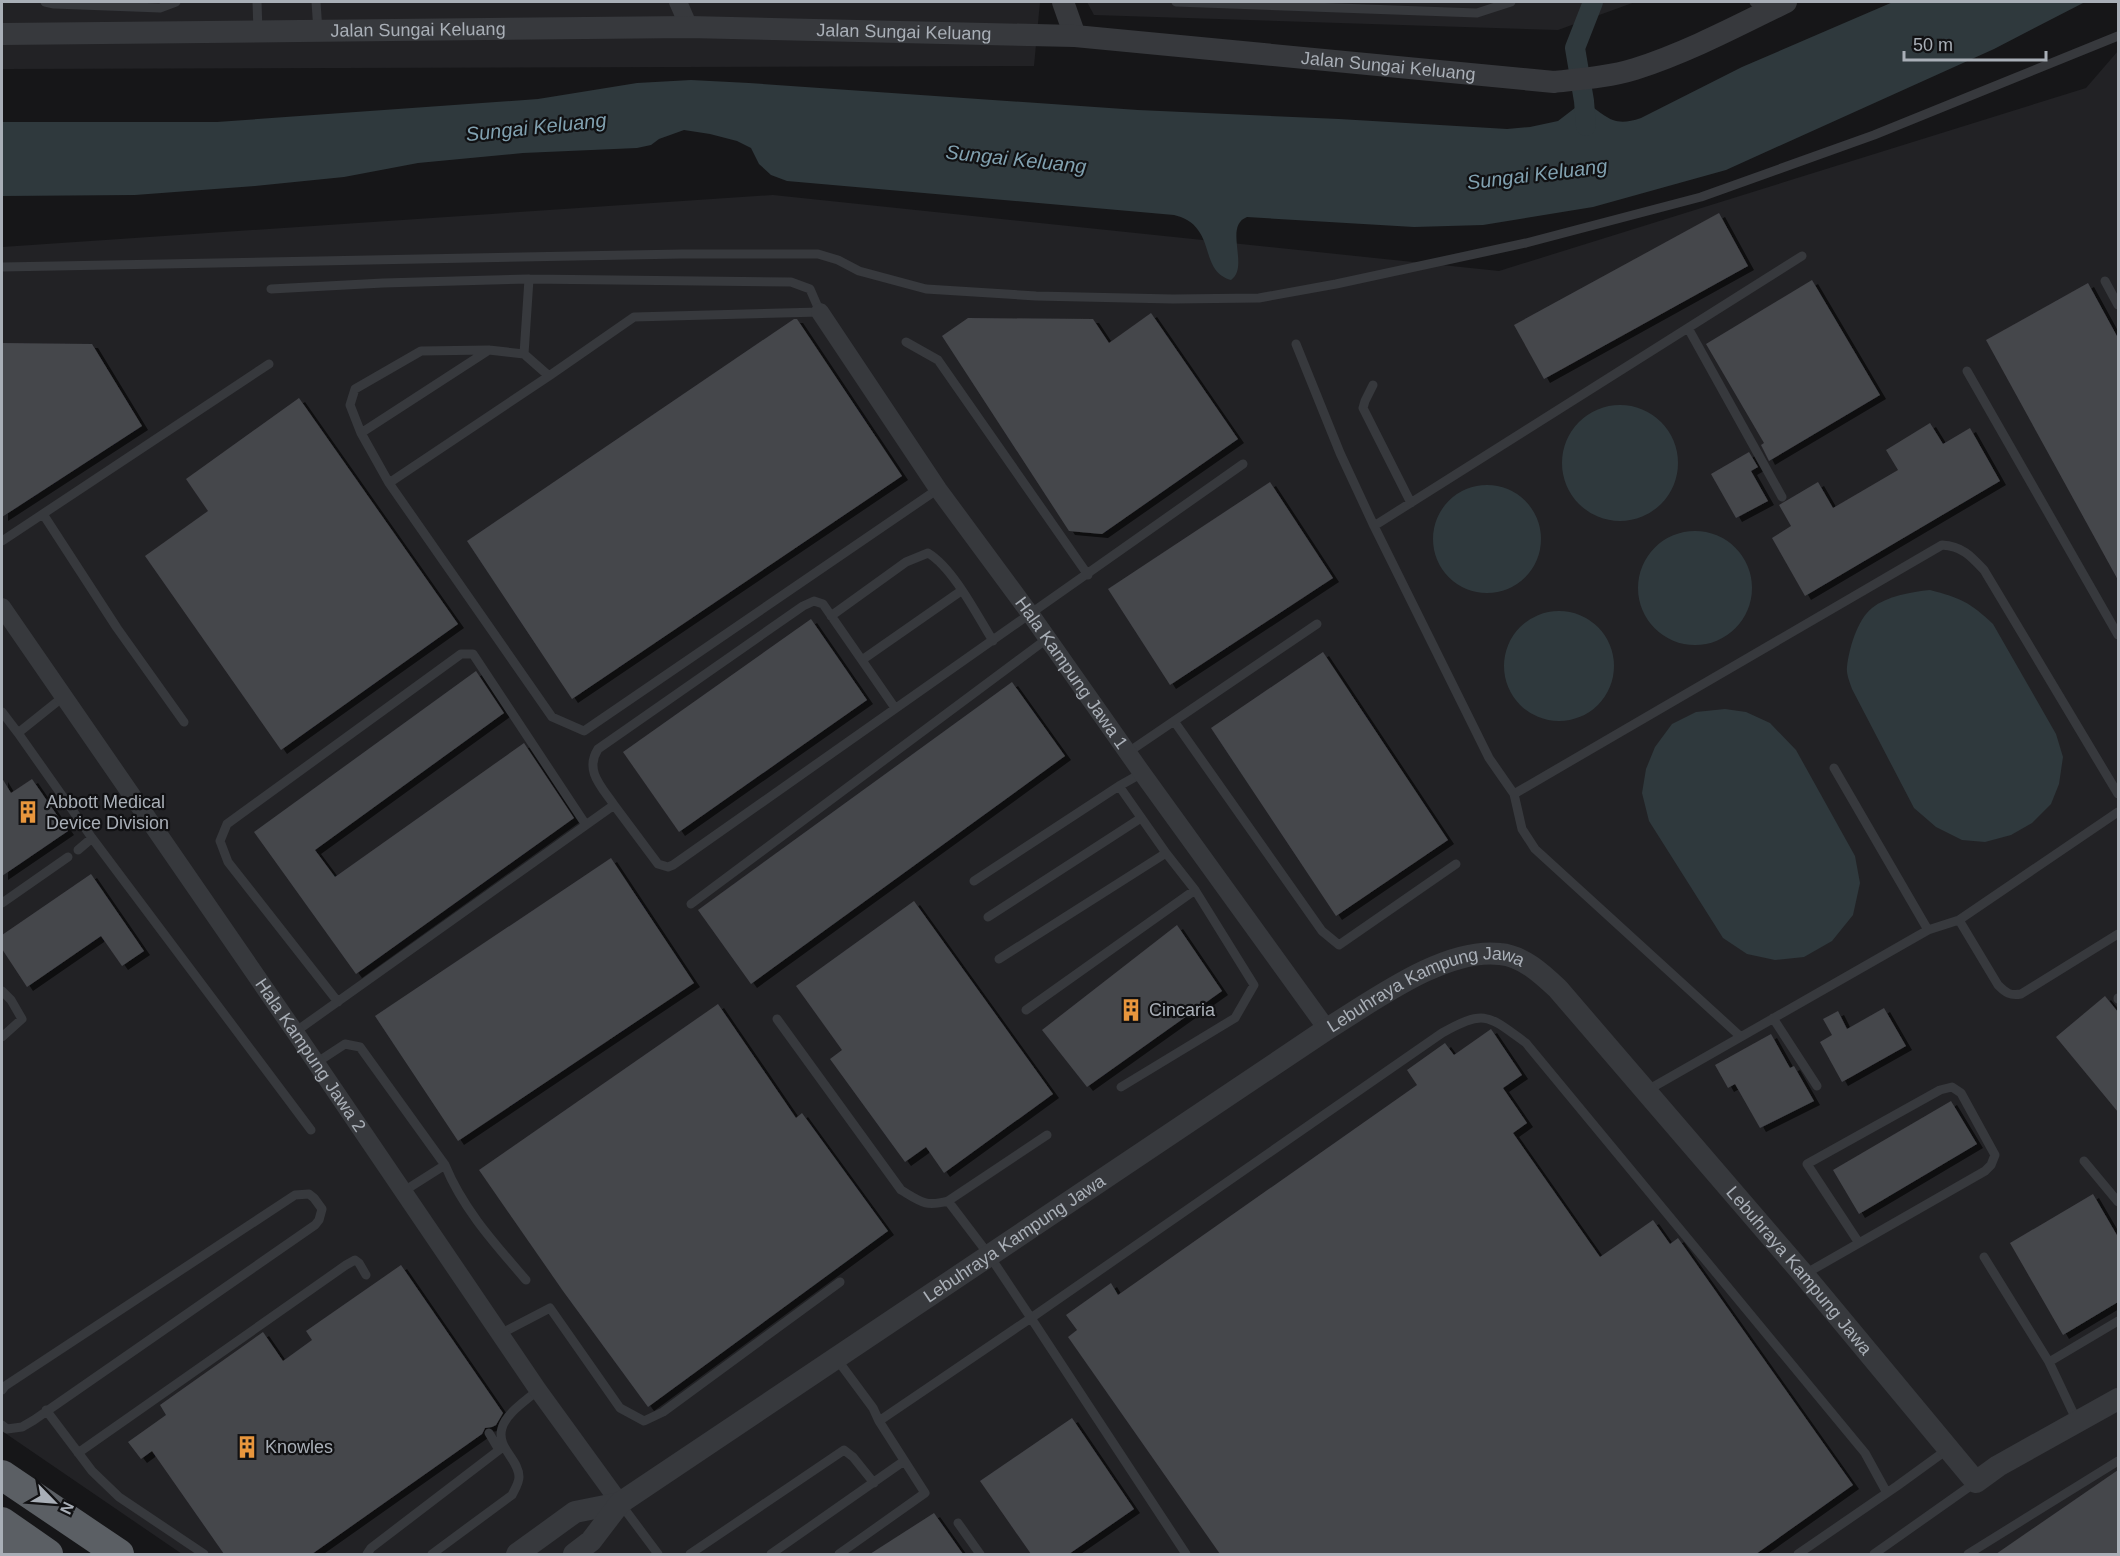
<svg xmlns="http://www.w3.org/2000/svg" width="2120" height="1556" font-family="Arial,sans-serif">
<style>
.built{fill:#222225}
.water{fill:#2f393d}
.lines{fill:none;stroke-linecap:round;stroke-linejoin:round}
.canal{stroke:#2f393d;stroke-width:20}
.building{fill:#45464b;filter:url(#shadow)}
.service{stroke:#37393d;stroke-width:9}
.minor{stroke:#37393d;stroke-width:18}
.tertiary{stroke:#37393d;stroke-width:22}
.trunk{stroke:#5b5f64;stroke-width:30}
.labels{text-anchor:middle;stroke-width:4.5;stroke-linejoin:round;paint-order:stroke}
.street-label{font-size:18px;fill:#a9afb7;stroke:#111113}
.poi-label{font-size:18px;fill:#a9afb7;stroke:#111113;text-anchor:start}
.water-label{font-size:20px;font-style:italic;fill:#81a1b0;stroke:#111113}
</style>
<defs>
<filter id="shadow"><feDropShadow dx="6" dy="4" stdDeviation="0" flood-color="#0009"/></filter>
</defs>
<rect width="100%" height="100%" fill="#161618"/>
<path class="built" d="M 2,2 L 1040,2 L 1034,66 L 2,69 Z
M 1087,2 L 1635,2 L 1558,30 L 1094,15 Z
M 2118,51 L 2118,1554 L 182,1554 L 2,1431 L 2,247 L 773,195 L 1499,271 L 2086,88 Z"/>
<path class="water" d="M 1893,2 L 2085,2 L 1994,49 L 1726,170 L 1593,207 L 1483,225 L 1414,227 L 1247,217 C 1223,226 1250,267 1231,280 C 1206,273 1211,247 1198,230 C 1193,222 1183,217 1174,215 L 787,181 L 771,175 L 759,164 L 751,148 L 737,141 L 710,134 L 684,130 L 659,139 L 651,145 L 637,148 L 523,153 L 418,163 L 344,177 L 255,186 L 135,195 L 2,196 L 2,122 L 217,122 L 538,99 L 637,83 L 691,80 L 749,83 L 1138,110 L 1339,119 L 1507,129 L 1530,127 L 1558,121 L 1584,101 C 1607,116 1612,128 1641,118 L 1742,67 Z
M1562 463a58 58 0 1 1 116 0a58 58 0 1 1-116 0Z
M1433 539a54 54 0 1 1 108 0a54 54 0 1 1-108 0Z
M1638 588a57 57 0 1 1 114 0a57 57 0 1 1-114 0Z
M 1930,590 C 1960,598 1970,602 1993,624 L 2056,734 L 2063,757 L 2059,784 L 2051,804 L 2032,823 L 2011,835 L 1985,842 L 1962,840 L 1936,827 L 1914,808 L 1852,689 C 1850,683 1846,674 1847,667 C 1849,649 1857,620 1872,608 C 1887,596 1911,592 1930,590 Z
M1504 666a55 55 0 1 1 110 0a55 55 0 1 1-110 0Z
M 1725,709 L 1746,712 L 1770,723 L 1796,750 L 1855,856 L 1860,883 L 1853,915 L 1832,941 L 1804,957 L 1775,960 L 1747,954 L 1723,938 L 1649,821 L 1642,793 L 1646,769 L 1655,747 L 1672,724 L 1696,712 Z"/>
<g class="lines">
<path class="canal" d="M 1586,126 L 1584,101 L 1575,48 L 1593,2"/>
</g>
<path class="building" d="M 1719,213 L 1748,266 L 1544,379 L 1514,325 Z
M 1812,280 L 1880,395 L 1769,461 L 1761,445 L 1764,443 L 1706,344 Z
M 2088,283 L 2118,338 L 2118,580 L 1986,340 Z
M 1151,313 L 1238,439 L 1102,534 L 1069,531 L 942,336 L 968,318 L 1093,319 L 1109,343 Z
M 794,319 L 797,319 L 902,476 L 572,699 L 467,541 Z
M 2,343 L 92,344 L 142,426 L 2,517 Z
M 299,398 L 458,624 L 281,750 L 145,556 L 208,511 L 186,479 Z
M 1930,423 L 1943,444 L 1970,428 L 2000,481 L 1805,596 L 1772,538 L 1791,526 L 1779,505 L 1818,482 L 1833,508 L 1898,470 L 1886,450 Z
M 1749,452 L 1758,467 L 1751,471 L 1768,501 L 1736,518 L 1711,474 Z
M 1270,482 L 1333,578 L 1170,685 L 1108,589 Z
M 811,619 L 867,700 L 679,832 L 623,752 Z
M 1323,652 L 1448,840 L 1336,916 L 1211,728 Z
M 476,671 L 504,713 L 315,850 L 335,877 L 524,743 L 574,818 L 356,974 L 254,832 Z
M 1012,682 L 1065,756 L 751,984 L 698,910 Z
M 2,778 L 11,793 L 32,779 L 68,831 L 2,876 Z
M 611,858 L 694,983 L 458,1141 L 375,1016 Z
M 91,874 L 144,951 L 122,966 L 101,936 L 27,987 L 2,949 L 2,935 Z
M 914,901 L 1053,1094 L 944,1173 L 926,1147 L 905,1162 L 830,1059 L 842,1050 L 796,986 Z
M 1177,925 L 1222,991 L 1087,1087 L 1042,1030 Z
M 2105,996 L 2118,1012 L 2118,1112 L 2056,1037 Z
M 718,1004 L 796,1118 L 802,1113 L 888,1231 L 648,1407 L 563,1291 L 479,1170 Z
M 1884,1008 L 1906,1046 L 1842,1082 L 1820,1042 L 1832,1035 L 1823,1019 L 1838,1011 L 1847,1029 Z
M 1491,1029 L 1522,1075 L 1503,1088 L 1527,1123 L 1513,1133 L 1600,1257 L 1653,1220 L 1670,1244 L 1678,1238 L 1853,1485 L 1756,1554 L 1220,1554 L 1068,1337 L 1077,1330 L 1066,1315 L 1111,1283 L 1118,1295 L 1417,1085 L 1407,1070 L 1445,1043 L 1454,1055 Z
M 1771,1034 L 1790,1068 L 1794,1066 L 1814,1101 L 1760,1128 L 1735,1084 L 1728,1088 L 1715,1065 Z
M 1951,1101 L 1977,1144 L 1859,1214 L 1833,1170 Z
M 2093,1194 L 2118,1237 L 2118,1302 L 2063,1335 L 2010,1243 Z
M 401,1265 L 503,1413 L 496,1425 L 492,1427 L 485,1428 L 482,1434 L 312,1554 L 224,1554 L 152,1451 L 141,1459 L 128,1442 L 166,1415 L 160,1405 L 263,1332 L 283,1361 L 312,1340 L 306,1331 Z
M 1072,1418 L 1134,1509 L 1069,1554 L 1031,1554 L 980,1481 Z
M 2118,1470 L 2118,1554 L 1996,1554 Z
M 934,1513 L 963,1554 L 870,1554 Z"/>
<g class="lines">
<path class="service" d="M 45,2 L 54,4 L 160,8 L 176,2
M 257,2 L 258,32
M 316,2 L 318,31
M 1176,2 L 1477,13 L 1511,2
M 1754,2 L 1764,12
M 2,267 L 682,254 L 818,254 L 838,260 L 859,271 L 926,289 L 1036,296 L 1173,299 L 1259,298 L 1336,284 L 1526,243 L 1701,197 L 1874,135 L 2118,36
M 2105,281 L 2118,305
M 271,289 L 383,283 L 529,279 L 791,282 L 810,289 L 820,312 L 634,317 L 549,376 L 524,354 L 489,350 L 421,351 L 355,389 L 350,405 L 361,433 L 389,483 L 552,717 L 584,731 L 938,489
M 1688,328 L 1782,497
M 906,342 L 938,360 L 1088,575
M 1296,344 L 1340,453 L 1374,526 L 1489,758 L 1514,794
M 524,354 L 529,279
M 1967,371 L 2118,635
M 1373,385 L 1365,401 L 1363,408 L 1411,503
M 361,433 L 489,350
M 389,483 L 549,376
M 43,514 L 117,628 L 184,722
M 1374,526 L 1802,256
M 2,541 L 269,364
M 831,616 L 906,562 L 928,553 C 953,568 977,615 993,641
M 862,660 L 961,591
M 2,712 L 18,733 L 92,838 L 311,1130
M 1174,721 L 1322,931 L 1339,945 L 1456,864
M 18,733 L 63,697
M 1127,753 L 1317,624
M 1834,768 L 1928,930
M 1119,786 L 1166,853 L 1195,890 L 1254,985 L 1235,1018 L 1121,1087
M 614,805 L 658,864 L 668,867 L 673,865 L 1243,464
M 78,850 L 92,838
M 974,881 L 1119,786 L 1142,773
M 2,903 L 68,857
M 691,904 L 1048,638
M 988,917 L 1141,818
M 1959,920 L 1998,985 C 2006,993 2010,996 2021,994 L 2118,934
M 999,959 L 1166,853
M 2,991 L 11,1000 L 22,1019 L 2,1037
M 2118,998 L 2118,999
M 338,1002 L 228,862 L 220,841 L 227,824 L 461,654 L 473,654 L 586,825
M 1026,1010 L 1195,890
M 1773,1018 L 1817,1086
M 777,1019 L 901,1190 C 921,1202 925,1207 948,1201 L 1047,1135
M 295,1032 L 614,805 C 602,787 584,771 598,749 L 803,606 L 814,601 L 823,604 L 895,708
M 1741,1037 L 1535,849 L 1522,829 L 1514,794 L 1942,545 C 1962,546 1971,556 1984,570 L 2118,794
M 316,1063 L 345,1044 L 360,1047 L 445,1165
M 1646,1091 L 1928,930 L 1959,920 L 2118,812
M 2084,1161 L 2118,1202
M 404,1191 L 445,1165 C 463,1209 495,1244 526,1280
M 1984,1257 L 2049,1362 L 2077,1421
M 1805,1274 L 1985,1171 L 1991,1165 L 1995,1155 L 1961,1093 L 1952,1087 L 1940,1090 L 1807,1164 L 1859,1243
M 500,1334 L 550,1308 L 620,1408 L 644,1421 L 663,1412 L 840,1282
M 836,1358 L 873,1408 L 879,1421 L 925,1493 L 839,1554
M 2049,1362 L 2118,1321
M 2,1390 L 5,1386 L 295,1195 L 309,1194 L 314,1198 L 322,1209 L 319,1220 L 315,1225 L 34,1420 L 22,1427 L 7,1429 L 2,1425
M 46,1410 L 92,1471 L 119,1497 L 204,1554
M 879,1421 L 1031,1318 L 989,1255 L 948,1201
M 489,1433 L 499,1450
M 78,1453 L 346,1265 L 355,1260 L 359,1263 L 366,1275
M 620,1503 L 658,1554
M 958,1523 L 980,1554
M 367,1554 L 371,1548 L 503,1447
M 432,1554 L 512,1495 C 515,1489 519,1483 519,1477 C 519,1459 496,1448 502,1428 C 506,1413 527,1400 538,1390
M 690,1554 L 844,1450 L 853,1457 L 874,1483
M 771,1554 L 904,1461
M 1186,1554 L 1031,1318 L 1442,1033 C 1485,1009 1488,1015 1526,1043 L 1865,1453 L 1887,1493
M 1798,1554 L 1897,1486 L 1948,1449
M 1874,1554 L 1976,1482
M 1968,1554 L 2118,1461"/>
<g class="minor">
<path d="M 678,2 L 689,27"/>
<path id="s1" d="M 820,312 L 938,489 L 1031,615 L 1142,773 L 1327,1029"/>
<path id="s2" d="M 2,607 L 295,1032 L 538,1390 L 620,1503"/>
</g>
<g class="tertiary">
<path d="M 1063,2 L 1075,36"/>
<path id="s3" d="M 2,34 L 689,27 L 1075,36 L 1554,82 C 1581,79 1609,77 1635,69 C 1688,52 1737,26 1786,2"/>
<path d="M 517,1554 L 575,1512 L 620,1503"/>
<path id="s4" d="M 574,1554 L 591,1541 L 620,1503 L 1327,1029 C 1373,1001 1445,947 1500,954 C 1523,956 1542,974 1558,989 L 1804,1275 L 1976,1482 L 1998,1466 L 2118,1399"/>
</g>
<path class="trunk" d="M 2,1475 L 119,1554
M 2,1522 L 48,1554
M 2,1550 L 9,1554"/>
</g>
<defs>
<g id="building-bare" transform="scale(1.8)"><path d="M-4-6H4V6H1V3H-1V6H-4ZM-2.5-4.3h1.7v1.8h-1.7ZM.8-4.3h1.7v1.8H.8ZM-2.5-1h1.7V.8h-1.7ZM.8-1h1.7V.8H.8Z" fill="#e8963d" stroke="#111113" stroke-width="2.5" paint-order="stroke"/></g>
</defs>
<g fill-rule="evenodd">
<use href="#building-bare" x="28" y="812"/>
<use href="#building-bare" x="1131" y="1010"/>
<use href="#building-bare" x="247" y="1447"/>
</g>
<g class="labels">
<g class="street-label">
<text dy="6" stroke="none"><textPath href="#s3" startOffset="416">Jalan Sungai Keluang</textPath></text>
<text dy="6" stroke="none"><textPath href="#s3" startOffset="902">Jalan Sungai Keluang</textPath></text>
<text dy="6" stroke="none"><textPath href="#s3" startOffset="1388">Jalan Sungai Keluang</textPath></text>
<text dy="6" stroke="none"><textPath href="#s1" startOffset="440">Hala Kampung Jawa 1</textPath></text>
<text dy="6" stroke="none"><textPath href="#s4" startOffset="1030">Lebuhraya Kampung Jawa</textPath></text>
<text dy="6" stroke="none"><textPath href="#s2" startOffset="544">Hala Kampung Jawa 2</textPath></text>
<text dy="6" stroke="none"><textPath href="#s4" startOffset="544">Lebuhraya Kampung Jawa</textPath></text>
<text dy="6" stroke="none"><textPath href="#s4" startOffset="1552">Lebuhraya Kampung Jawa</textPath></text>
</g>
<g class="poi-label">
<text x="46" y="808">Abbott Medical<tspan x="46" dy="21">Device Division</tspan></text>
<text x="1149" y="1016">Cincaria</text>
<text x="265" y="1453">Knowles</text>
</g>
<g class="water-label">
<text transform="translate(536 127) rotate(-6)" y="7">Sungai Keluang</text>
<text transform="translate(1016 159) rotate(6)" y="7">Sungai Keluang</text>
<text transform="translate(1537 174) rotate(-7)" y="7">Sungai Keluang</text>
</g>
</g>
<rect width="2120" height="1556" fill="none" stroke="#a9afb7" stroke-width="6"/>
<g transform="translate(54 1502) rotate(115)" stroke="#111113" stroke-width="4.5" paint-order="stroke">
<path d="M0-4.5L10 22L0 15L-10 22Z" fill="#a9afb7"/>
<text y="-9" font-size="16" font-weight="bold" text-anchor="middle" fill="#a9afb7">N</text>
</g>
<path d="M1904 51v9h142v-9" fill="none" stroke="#a9afb7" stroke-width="3"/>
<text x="1913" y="51" font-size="18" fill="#a9afb7" stroke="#111113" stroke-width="4.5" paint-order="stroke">50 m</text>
</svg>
